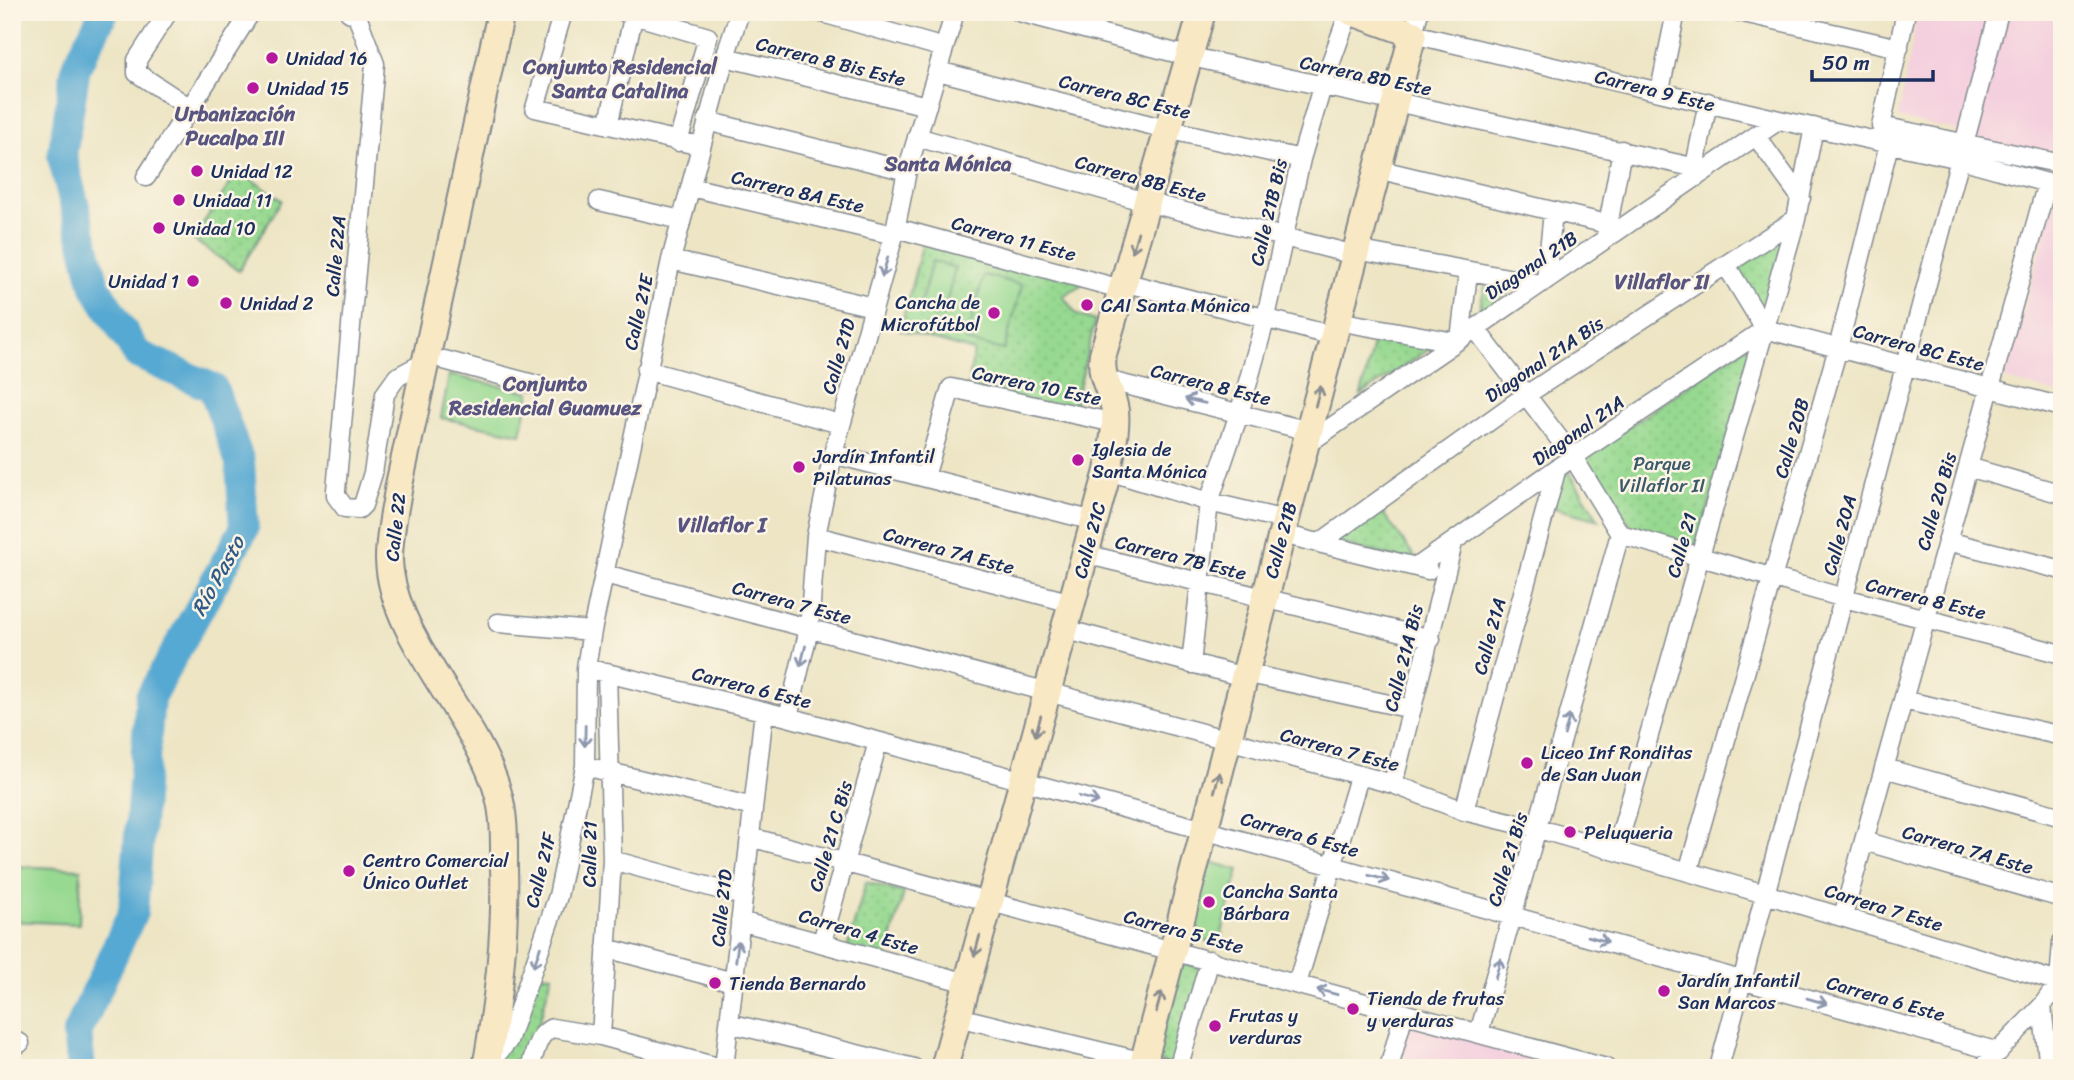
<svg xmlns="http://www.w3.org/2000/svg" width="2074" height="1080" font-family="Sriracha,sans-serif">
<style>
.built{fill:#f4cfde}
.grass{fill:url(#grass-dots);stroke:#598478;stroke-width:2}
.garden{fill:#97d991;stroke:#598478;stroke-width:2}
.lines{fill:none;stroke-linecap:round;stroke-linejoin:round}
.river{stroke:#57a9d2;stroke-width:30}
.street-casing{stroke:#848a91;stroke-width:21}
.secondary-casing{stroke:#848a91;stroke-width:30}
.street{stroke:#fff;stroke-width:18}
.secondary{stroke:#f8e8c3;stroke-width:26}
.oneway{stroke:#8a8c90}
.oneway2{stroke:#8d97ae}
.poi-dot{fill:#b5179e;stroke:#fcf5e5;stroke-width:2.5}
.labels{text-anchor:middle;stroke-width:5;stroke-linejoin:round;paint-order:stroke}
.poi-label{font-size:19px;fill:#1b2f5e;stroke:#fcf5e5;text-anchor:start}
.street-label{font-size:19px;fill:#1b2f5e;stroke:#fcf5e5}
.park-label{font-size:19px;fill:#3a5a6b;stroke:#fcf5e5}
.neighbourhood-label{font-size:21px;font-weight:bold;fill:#585681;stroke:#fcf5e5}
.water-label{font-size:21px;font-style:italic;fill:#305a87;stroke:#fcf5e5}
</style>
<defs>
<pattern id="grass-dots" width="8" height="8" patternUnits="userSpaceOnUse" patternTransform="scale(1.75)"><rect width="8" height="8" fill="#97d991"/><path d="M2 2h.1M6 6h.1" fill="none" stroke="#82bb7f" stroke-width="1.8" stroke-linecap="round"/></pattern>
</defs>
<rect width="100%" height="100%" fill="#fcf5e5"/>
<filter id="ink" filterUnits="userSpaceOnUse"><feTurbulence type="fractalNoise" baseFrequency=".0143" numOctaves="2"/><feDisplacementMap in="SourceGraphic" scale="14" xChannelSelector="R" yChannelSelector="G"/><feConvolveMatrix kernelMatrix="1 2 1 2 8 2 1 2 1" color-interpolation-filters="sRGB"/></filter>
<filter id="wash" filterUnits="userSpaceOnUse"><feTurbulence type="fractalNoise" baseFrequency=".00686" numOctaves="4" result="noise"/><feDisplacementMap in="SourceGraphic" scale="28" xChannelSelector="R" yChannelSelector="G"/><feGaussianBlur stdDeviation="1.57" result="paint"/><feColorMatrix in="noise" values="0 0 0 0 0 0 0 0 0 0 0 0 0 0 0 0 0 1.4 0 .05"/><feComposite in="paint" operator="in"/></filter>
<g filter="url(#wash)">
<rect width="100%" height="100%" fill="#ede5c4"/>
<path class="built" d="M 1918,12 L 2062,12 L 2062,395 L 2005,379 L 2059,181 L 2046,166 L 1955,142 L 1956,130 L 1898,118 Z
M 1411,1022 L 1568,1063 L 1567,1068 L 1399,1068 Z"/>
<path class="grass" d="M 239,171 L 282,200 L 239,271 L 192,239 Z
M 1793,225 L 1765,316 L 1733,267 Z
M 924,238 L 1084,283 L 1063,296 L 1077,315 L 1095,321 L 1073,412 L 968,387 L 974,351 L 900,330 Z
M 1486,281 L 1517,287 L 1478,315 Z
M 1375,335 L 1434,346 L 1361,395 Z
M 1759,337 L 1697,546 L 1633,528 L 1582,459 Z
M 1569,472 L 1599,520 L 1550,507 L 1559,477 Z
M 1380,509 L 1419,563 L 1332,542 Z
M 866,882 L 904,893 L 885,960 L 847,949 Z
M 1180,962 L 1203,968 L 1175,1065 L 1153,1060 Z
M 534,974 L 552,975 L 527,1068 L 493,1068 Z"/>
<path class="garden" d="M 932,261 L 955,268 L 943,317 L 919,310 Z
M 984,275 L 1022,285 L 1004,350 L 966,341 Z
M 449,375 L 530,392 L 521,434 L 441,418 Z
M 1200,859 L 1239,870 L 1219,944 L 1179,933 Z
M 12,866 L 81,869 L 79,924 L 12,921 Z"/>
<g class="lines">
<path class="river" d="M 81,1068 L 77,1033 L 133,912 L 150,697 L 244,529 L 240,462 L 213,388 L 137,354 L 95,286 L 62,156 L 76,67 L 104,12"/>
</g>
</g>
<g filter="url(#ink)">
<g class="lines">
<g class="street-casing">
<path id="street" d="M 168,12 L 137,60 L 137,73 L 190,108
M 349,12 L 357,16 L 375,64 L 336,490 L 336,496 L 345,508 L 359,509 L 363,505 L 373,473 L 385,394 L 397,377 L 429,360
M 563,12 L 535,108 L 701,146
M 624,12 L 708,37 L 678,142
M 819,12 L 944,48
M 1019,12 L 1187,56 L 1706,170
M 1419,12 L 1413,34 L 1779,120 L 1960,159 L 2047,183 L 1843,916
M 1739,12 L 1899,48
M 725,57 L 927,106
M 938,71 L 1166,129 L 1301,159
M 1660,90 L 1676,12
M 707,121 L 907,171
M 608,125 L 634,14
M 1881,126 L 2062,164
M 1756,136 L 1801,198
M 917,137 L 1146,202 L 1355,255
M 1695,166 L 1708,102
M 1377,169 L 1607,224
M 146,177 L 251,12
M 691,187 L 894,235
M 599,201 L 681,220
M 896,228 L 1121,289
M 1606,236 L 1622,150
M 1356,250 L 1540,284
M 671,260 L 873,307
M 1726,265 L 1765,329
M 1546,280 L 1553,212
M 1123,282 L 1334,336
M 1337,321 L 1455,342
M 1475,328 L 1573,457 L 1620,534 L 1844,598 L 2062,654
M 1765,329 L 2062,407
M 1460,339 L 1468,273
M 444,360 L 537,385
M 646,370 L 840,424
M 1102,379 L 1309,431
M 1307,444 L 1779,120
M 833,454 L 1094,521
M 1968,467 L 2062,494
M 1108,471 L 1209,502 L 1285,520
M 925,477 L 951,388 L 1115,423
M 1282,534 L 1428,570
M 816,536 L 1072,603
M 1947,541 L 2062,570
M 1321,542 L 1526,395 L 1796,219
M 1085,554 L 1431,639
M 1417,567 L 1573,457 L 1765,329
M 605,574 L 1393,784 L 1464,811 L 1539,829 L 1765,894 L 2059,982 L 2062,942
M 498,623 L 592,631
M 1064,629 L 1244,677
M 1191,664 L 1209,502 L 1240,411 L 1266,317 L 1301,159 L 1322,87 L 1349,12
M 586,668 L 788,717 L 1204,830 L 1999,1052
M 1245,673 L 1412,709
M 1903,700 L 2062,736
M 788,717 L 809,629 L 816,536 L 833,454 L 894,235 L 907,171 L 955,12
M 585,766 L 753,807
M 1884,768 L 2062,817
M 1393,784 L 1453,543
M 1464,811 L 1556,471
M 750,837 L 1606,1068
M 1864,841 L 2062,898
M 1616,851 L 1796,219 L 1814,127
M 612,860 L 743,896
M 1688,872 L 1838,348 L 1889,144 L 1881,126 L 1906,12
M 740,921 L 967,983
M 822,942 L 878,742
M 606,948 L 733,982
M 1297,984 L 1359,777
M 2042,1006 L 2049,1068
M 958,1017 L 1169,1068
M 729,1023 L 914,1068
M 1479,1033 L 1620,534
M 601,1036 L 612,860 L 607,672
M 12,1041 L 20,1043
M 488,1065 L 508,1041 L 558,896 L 585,766 L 586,668 L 592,631 L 671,260 L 725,57 L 740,12
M 530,1068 C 535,1053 537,1034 552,1028 L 601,1036 L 721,1068
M 724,1068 L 764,711
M 1178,1068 L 1210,960
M 1389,1068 L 1404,1013
M 1719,1068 L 1999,12
M 1982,1068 L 2042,1006 L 2062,978"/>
</g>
<g class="secondary-casing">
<path id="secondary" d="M 486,1068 C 498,1000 506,936 504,867 C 504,843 505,817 498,793 C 477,717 391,638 389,559 C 389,534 395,509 399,485 L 501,12
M 944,1068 L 1108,471 C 1111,452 1117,431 1115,411 C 1112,388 1099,380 1103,354 L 1202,12
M 1142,1068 L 1413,34 L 1352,12"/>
</g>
<use href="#street" class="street"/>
<use href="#secondary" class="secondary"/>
</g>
<defs><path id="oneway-shaft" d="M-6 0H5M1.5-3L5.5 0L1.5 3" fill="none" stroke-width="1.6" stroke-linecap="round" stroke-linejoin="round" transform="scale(1.75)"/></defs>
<g class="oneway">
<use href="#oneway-shaft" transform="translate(1135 242) rotate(106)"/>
<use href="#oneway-shaft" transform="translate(1318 396) rotate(-75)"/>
<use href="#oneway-shaft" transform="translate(1038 726) rotate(105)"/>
<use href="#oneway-shaft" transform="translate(1217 782) rotate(-75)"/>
<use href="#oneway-shaft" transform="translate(977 946) rotate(105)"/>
<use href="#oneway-shaft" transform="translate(1159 1002) rotate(-75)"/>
</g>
<g class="oneway2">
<use href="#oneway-shaft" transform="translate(885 267) rotate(106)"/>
<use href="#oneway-shaft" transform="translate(1195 401) rotate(-167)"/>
<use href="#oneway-shaft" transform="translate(803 656) rotate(104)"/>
<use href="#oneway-shaft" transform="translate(1567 725) rotate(-75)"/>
<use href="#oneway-shaft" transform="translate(585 736) rotate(91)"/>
<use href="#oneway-shaft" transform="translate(1089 799) rotate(15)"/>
<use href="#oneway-shaft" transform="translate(1379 878) rotate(15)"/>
<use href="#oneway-shaft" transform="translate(1598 939) rotate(16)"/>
<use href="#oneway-shaft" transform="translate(737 951) rotate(-83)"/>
<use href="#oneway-shaft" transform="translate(537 957) rotate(109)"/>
<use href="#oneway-shaft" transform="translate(1498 968) rotate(-74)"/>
<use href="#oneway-shaft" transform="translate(1327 992) rotate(-165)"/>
<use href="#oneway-shaft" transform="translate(1817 1001) rotate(16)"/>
</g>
</g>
<g class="poi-dot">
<circle cx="272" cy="58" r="7"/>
<circle cx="253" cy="88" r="7"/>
<circle cx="197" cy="171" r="7"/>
<circle cx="179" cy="200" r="7"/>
<circle cx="159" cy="228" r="7"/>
<circle cx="193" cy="281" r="7"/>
<circle cx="226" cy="303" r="7"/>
<circle cx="1087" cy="305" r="7"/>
<circle cx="994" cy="313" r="7"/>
<circle cx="1078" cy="460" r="7"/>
<circle cx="799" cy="467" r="7"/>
<circle cx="1527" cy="763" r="7"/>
<circle cx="1570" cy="832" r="7"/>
<circle cx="349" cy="871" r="7"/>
<circle cx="1209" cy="902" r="7"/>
<circle cx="715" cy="983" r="7"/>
<circle cx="1664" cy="991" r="7"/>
<circle cx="1353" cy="1009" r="7"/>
<circle cx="1215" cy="1026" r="7"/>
</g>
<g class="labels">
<g class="poi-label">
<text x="286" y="65">Unidad 16</text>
<text x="267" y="95">Unidad 15</text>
<text x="211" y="178">Unidad 12</text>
<text x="193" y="207">Unidad 11</text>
<text x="173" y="235">Unidad 10</text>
<text x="179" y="288" text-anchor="end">Unidad 1</text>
<text x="980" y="309" text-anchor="end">Cancha de<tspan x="980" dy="22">Microfútbol</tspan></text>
<text x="240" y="310">Unidad 2</text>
<text x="1101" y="312">CAI Santa Mónica</text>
<text x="1092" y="456">Iglesia de<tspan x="1092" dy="22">Santa Mónica</tspan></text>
<text x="813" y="463">Jardín Infantil<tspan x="813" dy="22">Pilatunas</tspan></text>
<text x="1541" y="759">Liceo Inf Ronditas<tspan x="1541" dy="22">de San Juan</tspan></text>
<text x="1584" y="839">Peluqueria</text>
<text x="363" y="867">Centro Comercial<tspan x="363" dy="22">Único Outlet</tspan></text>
<text x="1223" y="898">Cancha Santa<tspan x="1223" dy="22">Bárbara</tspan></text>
<text x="1678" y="987">Jardín Infantil<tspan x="1678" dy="22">San Marcos</tspan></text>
<text x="729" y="990">Tienda Bernardo</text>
<text x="1367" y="1005">Tienda de frutas<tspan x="1367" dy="22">y verduras</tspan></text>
<text x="1229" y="1022">Frutas y<tspan x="1229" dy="22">verduras</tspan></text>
</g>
<g class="street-label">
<text transform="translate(831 61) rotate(14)" y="7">Carrera 8 Bis Este</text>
<text transform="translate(1366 75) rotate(12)" y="7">Carrera 8D Este</text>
<text transform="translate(1655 90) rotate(14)" y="7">Carrera 9 Este</text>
<text transform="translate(1125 96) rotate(14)" y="7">Carrera 8C Este</text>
<text transform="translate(1141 178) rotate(15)" y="7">Carrera 8B Este</text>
<text transform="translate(798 191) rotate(13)" y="7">Carrera 8A Este</text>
<text transform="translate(1268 212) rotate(-77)" y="7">Calle 21B Bis</text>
<text transform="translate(1014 238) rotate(15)" y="7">Carrera 11 Este</text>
<text transform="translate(335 256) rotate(-85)" y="7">Calle 22A</text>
<text transform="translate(1531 265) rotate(-34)" y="7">Diagonal 21B</text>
<text transform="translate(638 312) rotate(-77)" y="7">Calle 21E</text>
<text transform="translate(1919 347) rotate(15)" y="7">Carrera 8C Este</text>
<text transform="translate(838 356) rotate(-74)" y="7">Calle 21D</text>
<text transform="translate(1544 359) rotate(-34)" y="7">Diagonal 21A Bis</text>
<text transform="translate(1211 384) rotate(14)" y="7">Carrera 8 Este</text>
<text transform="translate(1037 385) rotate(12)" y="7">Carrera 10 Este</text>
<text transform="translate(1578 430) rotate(-35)" y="7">Diagonal 21A</text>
<text transform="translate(1791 438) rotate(-74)" y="7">Calle 20B</text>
<text transform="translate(1936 501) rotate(-74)" y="7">Calle 20 Bis</text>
<text transform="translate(395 527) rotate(-84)" y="7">Calle 22</text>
<text transform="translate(1839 535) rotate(-75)" y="7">Calle 20A</text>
<text transform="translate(1089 540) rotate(-75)" y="7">Calle 21C</text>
<text transform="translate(1280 540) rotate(-75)" y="7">Calle 21B</text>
<text transform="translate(1681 545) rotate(-74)" y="7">Calle 21</text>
<text transform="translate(949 550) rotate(15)" y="7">Carrera 7A Este</text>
<text transform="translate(1181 557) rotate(14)" y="7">Carrera 7B Este</text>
<text transform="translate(1926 598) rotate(14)" y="7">Carrera 8 Este</text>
<text transform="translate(792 602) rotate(15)" y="7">Carrera 7 Este</text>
<text transform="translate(1489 636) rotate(-75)" y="7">Calle 21A</text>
<text transform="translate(1403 658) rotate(-76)" y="7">Calle 21A Bis</text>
<text transform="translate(752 687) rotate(14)" y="7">Carrera 6 Este</text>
<text transform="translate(1340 749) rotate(15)" y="7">Carrera 7 Este</text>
<text transform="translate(1300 834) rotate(16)" y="7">Carrera 6 Este</text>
<text transform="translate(830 836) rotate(-74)" y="7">Calle 21 C Bis</text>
<text transform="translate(1968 849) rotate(16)" y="7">Carrera 7A Este</text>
<text transform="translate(589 854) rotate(-89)" y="7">Calle 21</text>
<text transform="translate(1507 859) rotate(-73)" y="7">Calle 21 Bis</text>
<text transform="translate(540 870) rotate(-76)" y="7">Calle 21F</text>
<text transform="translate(1884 907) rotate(17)" y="7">Carrera 7 Este</text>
<text transform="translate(721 908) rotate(-84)" y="7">Calle 21D</text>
<text transform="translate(859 931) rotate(16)" y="7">Carrera 4 Este</text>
<text transform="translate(1184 931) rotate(15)" y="7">Carrera 5 Este</text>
<text transform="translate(1886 998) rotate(16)" y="7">Carrera 6 Este</text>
</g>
<g class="park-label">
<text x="1662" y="470">Parque<tspan x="1662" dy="22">Villaflor II</tspan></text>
</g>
<g class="neighbourhood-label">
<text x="620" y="74">Conjunto Residencial<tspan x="620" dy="24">Santa Catalina</tspan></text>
<text x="235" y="121">Urbanización<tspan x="235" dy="24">Pucalpa III</tspan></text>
<text x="948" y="171">Santa Mónica</text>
<text x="1662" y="289">Villaflor II</text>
<text x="545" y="391">Conjunto<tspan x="545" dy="24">Residencial Guamuez</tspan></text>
<text x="722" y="532">Villaflor I</text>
</g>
<g class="water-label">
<text transform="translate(218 576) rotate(-61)" y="7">Río Pasto</text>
</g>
</g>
<rect width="2074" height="1080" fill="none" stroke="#fcf5e5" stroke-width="42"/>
<path d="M1812 70v10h121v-10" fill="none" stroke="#1b2f5e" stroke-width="3.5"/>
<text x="1822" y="70" font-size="21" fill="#1b2f5e" stroke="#fcf5e5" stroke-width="5" paint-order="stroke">50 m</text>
</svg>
